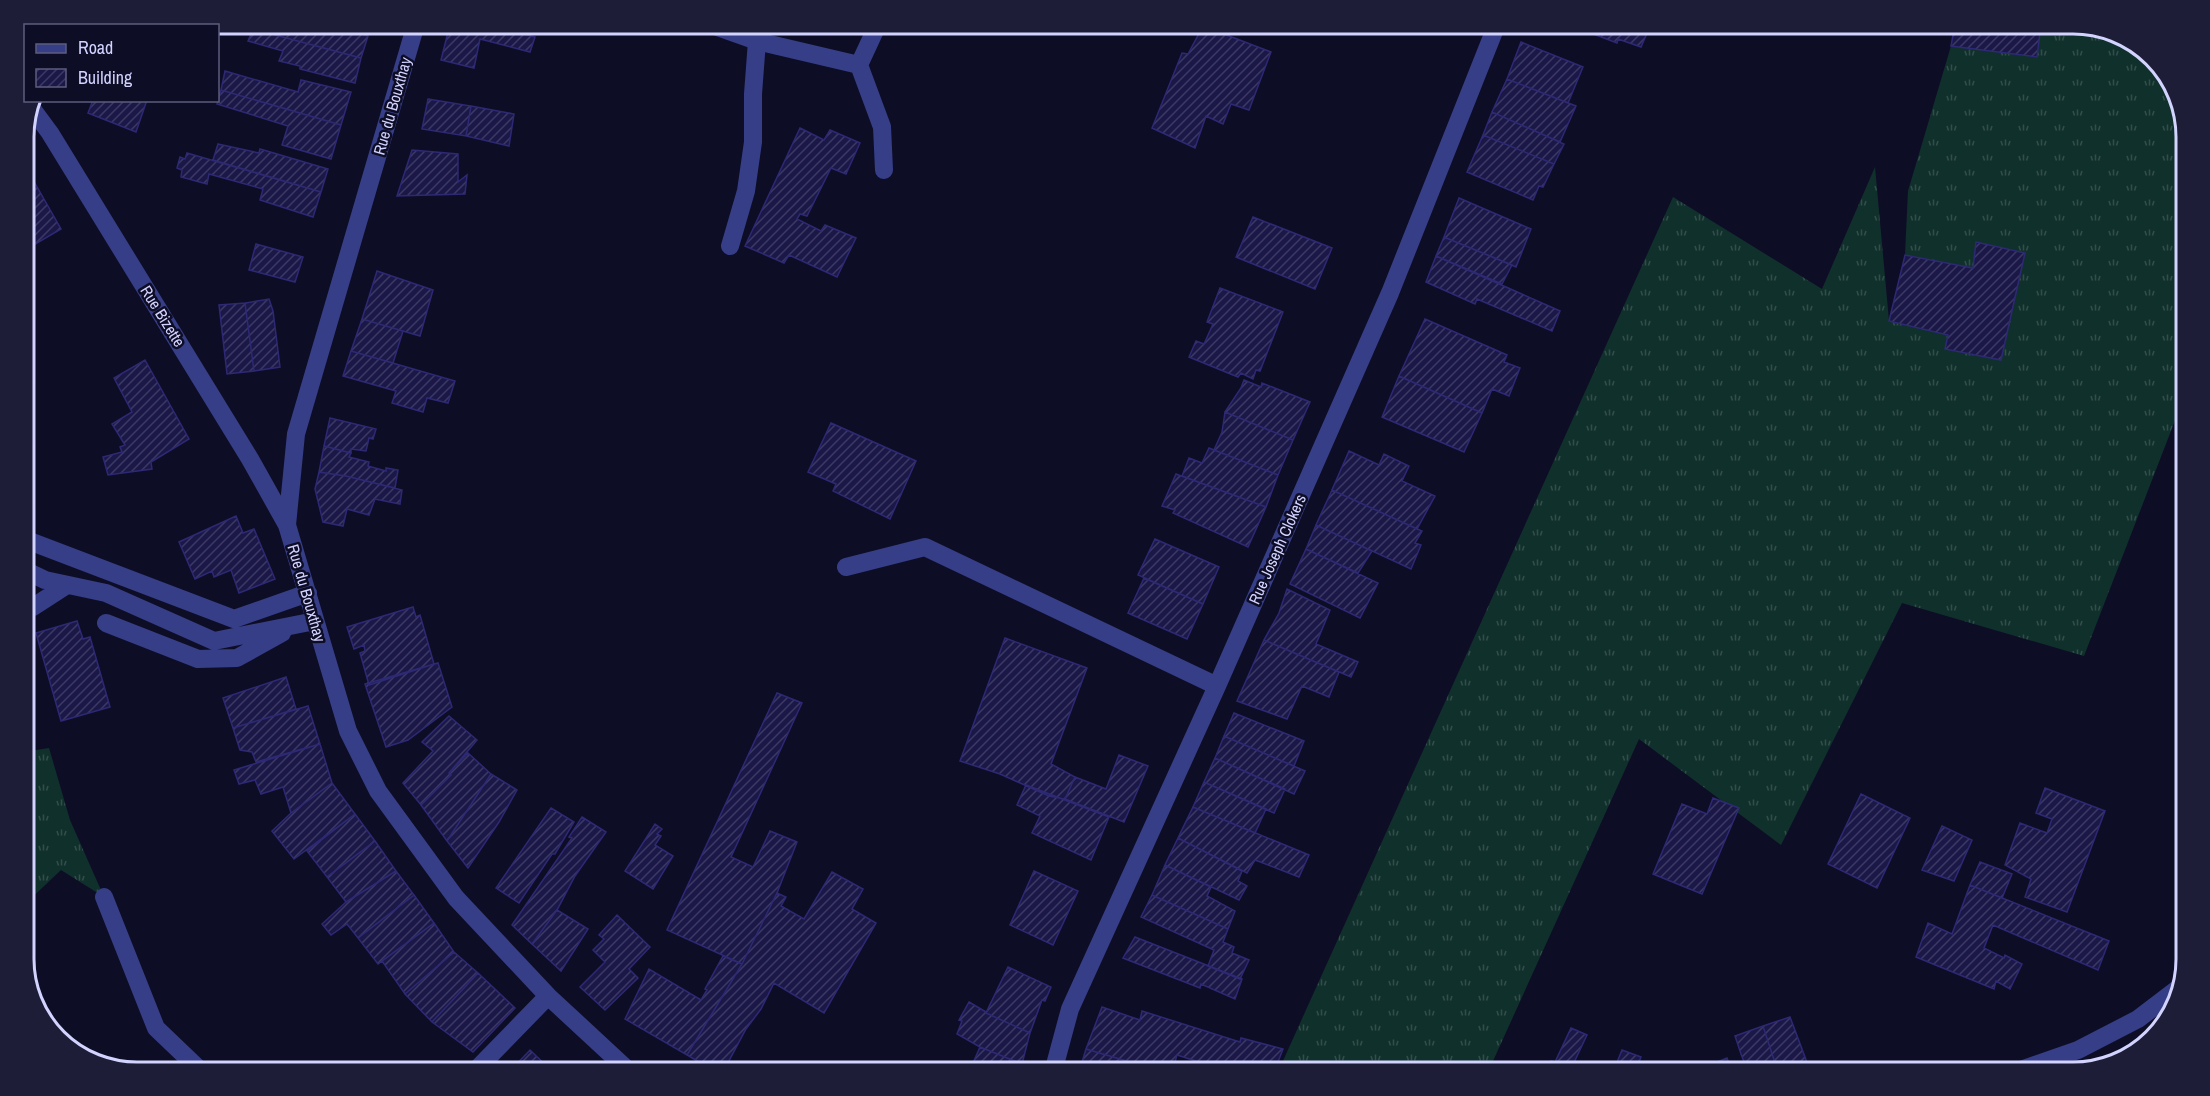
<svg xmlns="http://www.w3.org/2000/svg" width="2210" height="1096" font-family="'Archivo Narrow',sans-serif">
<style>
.grass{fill:url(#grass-tufts)}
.building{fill:url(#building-hatch);stroke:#2e2975;stroke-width:1.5}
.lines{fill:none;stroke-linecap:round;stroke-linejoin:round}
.minor{stroke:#363e87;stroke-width:18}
.labels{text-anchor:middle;stroke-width:5;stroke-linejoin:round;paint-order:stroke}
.street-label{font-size:16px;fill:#d2d3ff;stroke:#0e0d26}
.rim{fill:none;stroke:#d2d3ff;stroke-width:3}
</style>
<defs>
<pattern id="grass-tufts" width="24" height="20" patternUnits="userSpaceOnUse" patternTransform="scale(1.5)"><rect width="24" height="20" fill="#10302b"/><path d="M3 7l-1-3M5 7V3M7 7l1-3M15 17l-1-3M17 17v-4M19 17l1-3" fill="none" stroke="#324d4b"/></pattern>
<pattern id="building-hatch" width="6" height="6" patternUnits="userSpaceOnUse" patternTransform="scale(1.5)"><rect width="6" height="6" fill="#1b1848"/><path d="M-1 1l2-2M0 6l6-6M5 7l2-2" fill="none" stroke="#3b3963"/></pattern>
</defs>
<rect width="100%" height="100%" fill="#0e0d26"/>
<path class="grass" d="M 2041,24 L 2073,24 L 2123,36 L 2167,74 L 2186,130 L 2186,392 L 2084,656 L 1902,603 L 1781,845 L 1639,739 L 1488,1072 L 1278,1072 L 1673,197 L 1822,289 L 1875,167 L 1889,321 L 1948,335 L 1945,349 L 2000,360 L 2024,253 L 1976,242 L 1973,268 L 1905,255 L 1908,191 L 1951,46 L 2036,57 Z
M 49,748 L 70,820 L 104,897 L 61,870 L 24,905 L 24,752 Z"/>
<path class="building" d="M 255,24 L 297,24 L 296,26 L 312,29 L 313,24 L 329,24 L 368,36 L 361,58 L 253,29 Z
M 450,24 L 483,24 L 483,26 L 497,29 L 497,27 L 535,37 L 530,52 L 480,39 L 474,68 L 441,60 Z
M 1567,24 L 1651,24 L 1641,47 L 1618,39 L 1617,43 Z
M 1955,24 L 2041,24 L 2037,57 L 1951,46 Z
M 1203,26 L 1271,52 L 1249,110 L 1231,104 L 1223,124 L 1206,116 L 1195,148 L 1152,128 L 1182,53 L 1188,54 Z
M 253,29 L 361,58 L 355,83 L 300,69 L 300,66 L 279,61 L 283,51 L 248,41 Z
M 1521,42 L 1583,67 L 1568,103 L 1507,79 Z
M 225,71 L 298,92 L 301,80 L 351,92 L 341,125 L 221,90 Z
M 1507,79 L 1576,106 L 1560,142 L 1492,112 Z
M 221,90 L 341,125 L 331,159 L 282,145 L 288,126 L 217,104 Z
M 428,99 L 471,106 L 466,136 L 422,129 Z
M 93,100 L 147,100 L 136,132 L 88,113 Z
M 471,106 L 514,114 L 509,146 L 466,136 Z
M 1492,112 L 1564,144 L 1554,164 L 1483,135 Z
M 800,128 L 824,140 L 830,130 L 860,143 L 846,174 L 831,168 L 807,216 L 800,214 L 797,219 L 821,231 L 825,225 L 856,238 L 837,277 L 789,255 L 784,263 L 745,246 Z
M 1483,135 L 1554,164 L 1543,187 L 1539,186 L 1533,200 L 1467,172 Z
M 218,144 L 259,153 L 260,149 L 328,169 L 321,192 L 213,160 Z
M 412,150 L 458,154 L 458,182 L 467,175 L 465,194 L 397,196 Z
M 187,153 L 321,192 L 313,217 L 260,200 L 263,189 L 209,174 L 207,184 L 181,177 L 182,170 L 177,168 L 180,157 L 185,159 Z
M 24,164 L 61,229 L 32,246 L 24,233 Z
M 1459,198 L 1531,229 L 1516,267 L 1444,237 Z
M 1253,217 L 1332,248 L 1315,289 L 1236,257 Z
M 1444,237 L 1512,265 L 1502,284 L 1436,256 Z
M 1976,242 L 2025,253 L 2001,360 L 1945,349 L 1948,335 L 1889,321 L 1905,255 L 1973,268 Z
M 256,244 L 303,257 L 295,282 L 249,270 Z
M 1436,256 L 1560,311 L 1552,331 L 1477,299 L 1475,304 L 1426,282 Z
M 377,271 L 433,290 L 420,336 L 362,319 Z
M 1220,288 L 1283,312 L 1260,371 L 1256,370 L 1253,379 L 1241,373 L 1238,377 L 1189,357 L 1196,341 L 1204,344 L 1213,324 L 1207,322 Z
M 269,299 L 273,311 L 280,367 L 254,371 L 245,303 Z
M 245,303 L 254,371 L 227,374 L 219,305 Z
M 362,319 L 403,331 L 393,363 L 351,351 Z
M 1425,319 L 1507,355 L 1504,362 L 1520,368 L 1509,396 L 1492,389 L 1482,413 L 1399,376 Z
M 351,351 L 455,381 L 448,403 L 427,398 L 423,412 L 392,403 L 396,391 L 343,376 Z
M 145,360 L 189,439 L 151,462 L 152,469 L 108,475 L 103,457 L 122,452 L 120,447 L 125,445 L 112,424 L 132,412 L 114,378 Z
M 1399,376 L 1482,413 L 1464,452 L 1382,417 Z
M 1244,380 L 1261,387 L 1262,383 L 1310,402 L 1293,440 L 1225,412 L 1241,388 Z
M 1225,412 L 1293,440 L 1278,475 L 1214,450 L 1222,432 Z
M 330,418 L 376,429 L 373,439 L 369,438 L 366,451 L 351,449 L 351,453 L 324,446 Z
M 831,423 L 916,461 L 890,519 L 833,491 L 836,484 L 808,472 Z
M 324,446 L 351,453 L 349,457 L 369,462 L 368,466 L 386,471 L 386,468 L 398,470 L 395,488 L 346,476 L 319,472 Z
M 1209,448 L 1278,475 L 1266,507 L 1182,476 L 1189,458 L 1202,463 Z
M 1349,451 L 1379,465 L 1384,454 L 1409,466 L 1402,481 L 1435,496 L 1417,529 L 1332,490 Z
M 319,472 L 346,476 L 402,490 L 400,504 L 375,499 L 369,515 L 347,509 L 343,526 L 323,522 L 315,489 Z
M 1176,474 L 1266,507 L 1248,547 L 1173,513 L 1175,510 L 1162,506 Z
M 1332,490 L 1422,531 L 1415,543 L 1421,545 L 1411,569 L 1316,525 Z
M 236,516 L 243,533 L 254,529 L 275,579 L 239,593 L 231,570 L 214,577 L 212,571 L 195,579 L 179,542 Z
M 1316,525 L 1372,551 L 1358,573 L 1306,549 Z
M 1155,539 L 1219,567 L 1203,604 L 1138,575 Z
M 1306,549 L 1378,583 L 1360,618 L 1290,584 Z
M 1144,578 L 1203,604 L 1187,639 L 1128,613 Z
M 1287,589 L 1330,610 L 1316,644 L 1358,662 L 1351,677 L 1264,640 L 1279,613 Z
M 413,607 L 416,617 L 420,615 L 434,664 L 369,685 L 360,653 L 365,651 L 364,645 L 354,649 L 347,627 Z
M 77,621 L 83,639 L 90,637 L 110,707 L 61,721 L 36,633 Z
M 1005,638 L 1087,668 L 1051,764 L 1075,777 L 1065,799 L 1049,796 L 1000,774 L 960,761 Z
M 1264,640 L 1339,672 L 1329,697 L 1302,686 L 1287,719 L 1237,701 Z
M 438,663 L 452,707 L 408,740 L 386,747 L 365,684 Z
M 286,677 L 296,709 L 233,728 L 223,698 Z
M 777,693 L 802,703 L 731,857 L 753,867 L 770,831 L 797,842 L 777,893 L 742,964 L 667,930 Z
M 308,706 L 320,744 L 256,762 L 252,752 L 240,750 L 233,728 Z
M 1234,713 L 1304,741 L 1294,766 L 1224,736 Z
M 449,716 L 477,740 L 449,773 L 451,775 L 421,805 L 403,783 L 433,751 L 422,742 Z
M 1224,736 L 1305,771 L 1294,794 L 1215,758 Z
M 320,744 L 332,783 L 291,813 L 283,787 L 261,794 L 255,780 L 239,784 L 234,770 Z
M 468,753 L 491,774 L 447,841 L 421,805 L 451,775 L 449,773 Z
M 1119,755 L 1148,766 L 1124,822 L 1065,799 L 1075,777 L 1106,789 Z
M 1215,758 L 1285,789 L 1274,813 L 1204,782 Z
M 491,774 L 517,790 L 499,822 L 468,868 L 447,841 Z
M 1204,782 L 1266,809 L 1255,833 L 1193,807 Z
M 332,783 L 355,814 L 294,859 L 272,831 L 291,813 Z
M 1026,785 L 1109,817 L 1091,860 L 1032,833 L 1040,816 L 1017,805 Z
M 2045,788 L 2105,811 L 2067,912 L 2025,897 L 2031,879 L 2005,865 L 2020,823 L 2047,833 L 2052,819 L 2036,813 Z
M 1861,794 L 1910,818 L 1877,888 L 1828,864 Z
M 1713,798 L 1739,808 L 1702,894 L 1653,874 L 1682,804 L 1707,814 Z
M 1193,807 L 1309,855 L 1299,877 L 1255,860 L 1247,873 L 1178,838 Z
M 551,808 L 574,822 L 555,854 L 552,854 L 519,903 L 496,888 Z
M 355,814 L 375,841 L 327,877 L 307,851 Z
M 582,817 L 606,832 L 575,876 L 557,910 L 532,944 L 512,925 L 572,838 L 569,837 Z
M 655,824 L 662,829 L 657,834 L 661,836 L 655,845 L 673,856 L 653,889 L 625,871 Z
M 1942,826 L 1972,840 L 1954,881 L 1922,870 Z
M 1178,838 L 1242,871 L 1238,881 L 1247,886 L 1239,900 L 1165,865 Z
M 375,841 L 396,871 L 346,902 L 327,877 Z
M 1980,862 L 2012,874 L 2002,898 L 1970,885 Z
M 1165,865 L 1211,887 L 1207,896 L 1235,911 L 1228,929 L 1152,895 Z
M 396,871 L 414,895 L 358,938 L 347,924 L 331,935 L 322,924 L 346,902 Z
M 1034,871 L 1078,891 L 1053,945 L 1010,925 Z
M 832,872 L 863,889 L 852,909 L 876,923 L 824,1013 L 774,983 L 761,1009 L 746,1029 L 723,1072 L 716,1072 L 687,1055 L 742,964 L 777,893 L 786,897 L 781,906 L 804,919 Z
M 1970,885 L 2109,941 L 2098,970 L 1993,925 L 1984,948 L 2004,958 L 2005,955 L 2022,964 L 2010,989 L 1996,981 L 1994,989 L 1916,957 L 1928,923 L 1952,934 Z
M 414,895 L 434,923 L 378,964 L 358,938 Z
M 1152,895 L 1228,929 L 1223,942 L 1234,947 L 1232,953 L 1249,960 L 1240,979 L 1208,966 L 1214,950 L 1141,917 Z
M 557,910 L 588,929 L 561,971 L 532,944 Z
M 617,915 L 650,947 L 629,969 L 638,978 L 605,1010 L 580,987 L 605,962 L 593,950 L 604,939 L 599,935 Z
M 434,923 L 454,952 L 405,994 L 382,961 Z
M 1135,937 L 1242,979 L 1235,999 L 1201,984 L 1200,988 L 1123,958 Z
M 454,952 L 478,973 L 432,1022 L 405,994 Z
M 723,956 L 742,964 L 687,1055 L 625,1019 L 649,969 L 701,1000 L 707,990 L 705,989 Z
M 1008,967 L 1051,987 L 1045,1001 L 1042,1000 L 1030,1033 L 986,1013 Z
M 478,973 L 515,1008 L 473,1052 L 432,1022 Z
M 969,1002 L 986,1012 L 986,1013 L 1030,1033 L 1022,1064 L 980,1047 L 957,1034 L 962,1021 L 959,1020 Z
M 1102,1007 L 1140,1020 L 1142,1011 L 1240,1042 L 1241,1038 L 1283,1049 L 1274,1072 L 1230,1072 L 1177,1055 L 1172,1072 L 1150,1072 L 1129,1065 L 1130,1062 L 1086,1049 Z
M 1790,1017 L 1805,1057 L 1810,1072 L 1778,1072 L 1763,1026 Z
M 1763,1026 L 1778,1072 L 1748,1072 L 1741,1054 L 1735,1036 Z
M 1571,1028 L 1587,1035 L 1571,1069 L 1570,1072 L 1547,1072 L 1551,1061 L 1555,1062 Z
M 980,1047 L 1022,1064 L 1020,1072 L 969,1072 Z
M 1086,1049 L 1130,1062 L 1129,1065 L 1150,1072 L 1079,1072 Z
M 530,1050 L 553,1072 L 509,1072 Z
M 1622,1050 L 1641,1057 L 1635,1072 L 1613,1072 Z
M 1727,1058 L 1732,1072 L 1713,1072 L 1710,1065 Z"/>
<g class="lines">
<path class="minor" d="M 416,24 L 296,434 L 287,525 L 348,731 L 378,791 L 456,898 L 548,996 L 630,1072
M 709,24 L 757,41 L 859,65 L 882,127 L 884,170
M 859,65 L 878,24
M 33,110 L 50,133 L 250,459 L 287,525
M 730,246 L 746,191 L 753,142 L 753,94 L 757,41
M 24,539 L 234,619 L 308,593
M 846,567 L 925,547 L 1217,686
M 24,570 L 45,580 L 106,593 L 214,641 L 315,621
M 24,609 L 33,607 L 67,585
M 106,623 L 198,659 L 237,658 L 282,633
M 104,897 L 156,1028 L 202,1072
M 474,1072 L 548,996
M 1053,1072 L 1070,1009 L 1217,686 L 1390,293 L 1497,24
M 2015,1072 L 2078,1050 L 2138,1019 L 2180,987"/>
</g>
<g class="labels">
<g class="street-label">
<text transform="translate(392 106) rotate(-74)" y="6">Rue du Bouxthay</text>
<text transform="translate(163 316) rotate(58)" y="6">Rue Bizette</text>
<text transform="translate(1277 549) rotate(-66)" y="6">Rue Joseph Clokers</text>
<text transform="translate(307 593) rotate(74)" y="6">Rue du Bouxthay</text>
</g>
</g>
<path d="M0 0H2210V1096H0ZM137 34H2073A103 103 0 0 1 2176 137V959A103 103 0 0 1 2073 1062H137A103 103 0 0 1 34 959V137A103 103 0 0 1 137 34Z" fill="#1e1d37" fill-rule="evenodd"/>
<path class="rim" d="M137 34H2073A103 103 0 0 1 2176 137V959A103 103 0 0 1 2073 1062H137A103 103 0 0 1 34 959V137A103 103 0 0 1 137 34Z"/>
<rect x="24" y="24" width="195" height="78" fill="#0e0d26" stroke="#5c5c7d" stroke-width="1.5"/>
<rect x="36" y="44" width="30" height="9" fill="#363e87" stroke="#5c5c7d" stroke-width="1.5"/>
<text x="78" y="54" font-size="18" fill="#d2d3ff">Road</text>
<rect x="36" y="69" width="30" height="18" fill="url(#building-hatch)" stroke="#5c5c7d" stroke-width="1.5"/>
<text x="78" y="84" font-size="18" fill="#d2d3ff">Building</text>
</svg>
